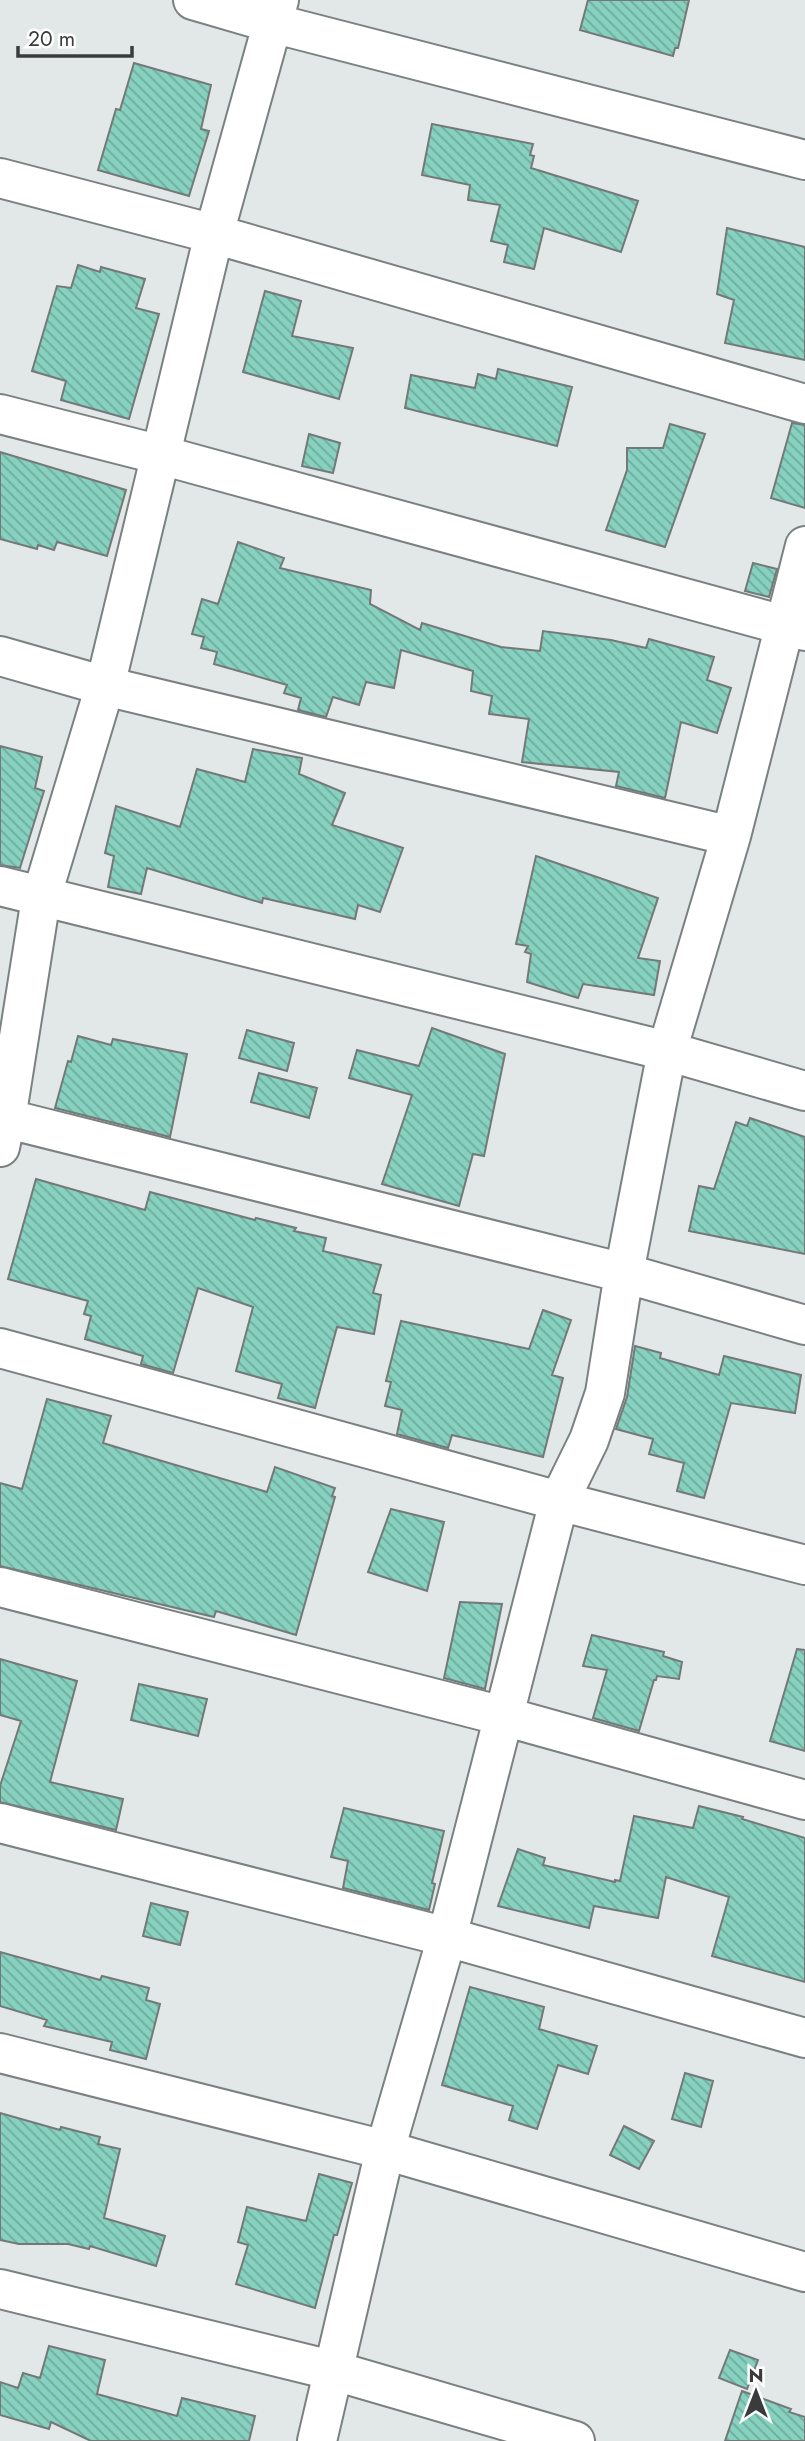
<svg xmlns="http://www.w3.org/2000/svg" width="805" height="2441" font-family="Jost,sans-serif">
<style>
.building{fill:url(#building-back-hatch);stroke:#747978;stroke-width:2}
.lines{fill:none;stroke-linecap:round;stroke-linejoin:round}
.minor-casing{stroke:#7b8080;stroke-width:42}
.minor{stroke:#fff;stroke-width:38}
</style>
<defs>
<pattern id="building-back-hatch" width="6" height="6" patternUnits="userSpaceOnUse" patternTransform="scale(1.75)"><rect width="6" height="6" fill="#86d1bf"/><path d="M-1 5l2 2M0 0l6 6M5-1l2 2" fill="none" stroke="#6fab9c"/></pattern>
</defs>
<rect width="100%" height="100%" fill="#e2e8e8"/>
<path class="building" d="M 588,0 L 689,0 L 678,48 L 675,48 L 673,56 L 580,30 Z
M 134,63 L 211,85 L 201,129 L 209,131 L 189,196 L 98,170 L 116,109 L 120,110 Z
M 432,124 L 533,144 L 530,155 L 534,156 L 531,168 L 638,201 L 621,252 L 544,228 L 534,269 L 504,262 L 508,245 L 491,241 L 500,205 L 468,200 L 470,185 L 422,175 Z
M 727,228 L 805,247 L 805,360 L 725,343 L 734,300 L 717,294 Z
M 78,265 L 100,272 L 101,267 L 145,279 L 136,308 L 159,314 L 129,419 L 61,400 L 66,381 L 32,371 L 57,286 L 71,288 Z
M 265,291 L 301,301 L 292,336 L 353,348 L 339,399 L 243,372 Z
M 498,369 L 572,387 L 557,446 L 405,408 L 411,375 L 475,388 L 478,374 L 496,379 Z
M 792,423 L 805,425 L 805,508 L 771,498 Z
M 670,424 L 705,434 L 665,547 L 606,530 L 627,470 L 627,448 L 663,448 Z
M 309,434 L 340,443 L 333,473 L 302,466 Z
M 0,452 L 126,490 L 107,556 L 57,542 L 54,550 L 38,545 L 37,549 L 0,539 Z
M 238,542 L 284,558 L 280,568 L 371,590 L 370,604 L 420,630 L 422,623 L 501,647 L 540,651 L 543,631 L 611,640 L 646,648 L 649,639 L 714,657 L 707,680 L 731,688 L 717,733 L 681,722 L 665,798 L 616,786 L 619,772 L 522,762 L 529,719 L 489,714 L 492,696 L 471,691 L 473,671 L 401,650 L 394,688 L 366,682 L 359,705 L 333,697 L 326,717 L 298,710 L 301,698 L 284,693 L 287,685 L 214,664 L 217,652 L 201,648 L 204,637 L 192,634 L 202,599 L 218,604 Z
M 753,563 L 777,569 L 769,597 L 745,591 Z
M 0,746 L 42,757 L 35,788 L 44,791 L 20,868 L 0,865 Z
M 253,749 L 302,758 L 299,774 L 345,793 L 332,825 L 403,848 L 380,912 L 358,905 L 355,919 L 263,898 L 262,903 L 147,868 L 141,894 L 108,887 L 114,856 L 105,853 L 116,806 L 180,827 L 197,769 L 245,782 Z
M 536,856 L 658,898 L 638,958 L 660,961 L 654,995 L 583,984 L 578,998 L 527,982 L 531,954 L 525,952 L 528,946 L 516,944 Z
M 432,1028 L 505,1054 L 484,1156 L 473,1154 L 459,1206 L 382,1184 L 412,1095 L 349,1078 L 357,1050 L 419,1066 Z
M 247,1030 L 294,1043 L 287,1071 L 239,1058 Z
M 78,1036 L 111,1045 L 113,1039 L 187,1054 L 170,1137 L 55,1108 L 68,1061 L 71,1062 Z
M 259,1073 L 317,1088 L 309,1118 L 251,1102 Z
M 750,1118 L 805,1137 L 805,1254 L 689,1231 L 699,1186 L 714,1189 L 736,1122 L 747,1126 Z
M 36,1179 L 145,1210 L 150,1192 L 255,1220 L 256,1218 L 296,1228 L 294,1231 L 326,1238 L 323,1251 L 381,1265 L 373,1293 L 381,1295 L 374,1334 L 337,1327 L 315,1408 L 278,1398 L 282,1384 L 236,1371 L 253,1307 L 198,1288 L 173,1373 L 141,1364 L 143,1356 L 85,1339 L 91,1316 L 84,1314 L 88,1301 L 8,1279 Z
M 543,1310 L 571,1320 L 552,1375 L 563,1378 L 543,1457 L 452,1435 L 448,1448 L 397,1434 L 402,1410 L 385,1406 L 391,1382 L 386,1381 L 401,1321 L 529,1349 Z
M 635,1346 L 661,1353 L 660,1358 L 719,1375 L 724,1356 L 801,1375 L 795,1413 L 731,1403 L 704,1498 L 677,1491 L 684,1463 L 649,1454 L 653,1439 L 616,1429 L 627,1397 Z
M 47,1399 L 111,1416 L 103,1443 L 162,1461 L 267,1492 L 275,1467 L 335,1488 L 332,1496 L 335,1497 L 296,1635 L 216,1611 L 214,1617 L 0,1566 L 0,1483 L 22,1489 Z
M 391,1509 L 444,1522 L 427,1591 L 368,1572 Z
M 460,1602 L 502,1604 L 485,1689 L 444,1678 Z
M 592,1635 L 664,1652 L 663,1656 L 682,1662 L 679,1679 L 657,1676 L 656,1680 L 654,1680 L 639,1731 L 593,1718 L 607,1670 L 583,1666 Z
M 797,1649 L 805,1650 L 805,1751 L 770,1741 Z
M 0,1659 L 77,1681 L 50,1782 L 123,1799 L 116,1830 L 0,1802 L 0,1786 L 21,1721 L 0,1715 Z
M 139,1684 L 207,1699 L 198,1736 L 131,1720 Z
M 699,1806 L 743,1817 L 742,1819 L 805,1838 L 805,1982 L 712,1956 L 729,1897 L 666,1877 L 658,1918 L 594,1906 L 589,1928 L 498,1906 L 518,1849 L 545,1858 L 543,1865 L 615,1882 L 615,1880 L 620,1881 L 634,1816 L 693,1828 Z
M 344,1808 L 444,1831 L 432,1883 L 435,1884 L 429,1910 L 343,1888 L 348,1861 L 331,1857 Z
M 151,1903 L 188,1912 L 180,1945 L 143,1936 Z
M 0,1952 L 100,1980 L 102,1976 L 149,1988 L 146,2000 L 160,2004 L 146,2059 L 110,2050 L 112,2042 L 44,2026 L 47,2020 L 0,2006 Z
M 470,1987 L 544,2007 L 539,2029 L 597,2046 L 588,2074 L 558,2065 L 537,2129 L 509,2120 L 513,2106 L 442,2085 Z
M 685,2073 L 713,2081 L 701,2127 L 672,2119 Z
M 0,2113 L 60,2130 L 61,2127 L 100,2137 L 98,2144 L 120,2149 L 104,2218 L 165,2236 L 156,2266 L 90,2246 L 89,2249 L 68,2244 L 19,2244 L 0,2240 Z
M 624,2126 L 654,2141 L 639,2169 L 610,2155 Z
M 319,2174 L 352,2183 L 337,2235 L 334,2235 L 315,2308 L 236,2284 L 248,2245 L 238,2242 L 247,2207 L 306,2221 Z
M 49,2346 L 105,2360 L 97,2394 L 177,2416 L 182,2398 L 255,2416 L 249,2441 L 91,2441 L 51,2422 L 49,2429 L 0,2415 L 0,2382 L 18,2388 L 23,2373 L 40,2378 Z
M 730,2350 L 758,2360 L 747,2389 L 719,2378 Z
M 742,2391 L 791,2409 L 789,2412 L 805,2417 L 805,2441 L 725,2441 Z"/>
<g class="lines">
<g class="minor-casing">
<path id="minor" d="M 193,0 L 272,23 L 805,160
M 0,178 L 214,234 L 805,404
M 0,414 L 161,455 L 805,631
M 0,656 L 105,686 L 731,836
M 0,886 L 667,1051 L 805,1091
M 0,1117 L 624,1273 L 805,1325
M 0,1147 L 6,1119 L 41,898 L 105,686 L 214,234 L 279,0
M 0,1348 L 559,1501 L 805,1565
M 0,1587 L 503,1716 L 805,1800
M 0,1823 L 447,1937 L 805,2038
M 0,2053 L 385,2150 L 805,2272
M 0,2289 L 335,2371 L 575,2441
M 317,2441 L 385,2150 L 447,1937 L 559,1501 L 589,1440 L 605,1393 L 624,1273 L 667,1051 L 731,836 L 805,546"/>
</g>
<use href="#minor" class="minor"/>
</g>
<g transform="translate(756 2392)" stroke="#ffffff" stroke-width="5" paint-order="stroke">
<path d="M0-5L12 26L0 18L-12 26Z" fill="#3a3c3c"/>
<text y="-10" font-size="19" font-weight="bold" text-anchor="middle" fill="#3a3c3c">N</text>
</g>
<path d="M18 46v10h114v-10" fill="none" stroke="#3a3c3c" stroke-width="3.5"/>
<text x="28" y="46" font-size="21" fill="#3a3c3c" stroke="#ffffff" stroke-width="5" paint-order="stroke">20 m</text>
</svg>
